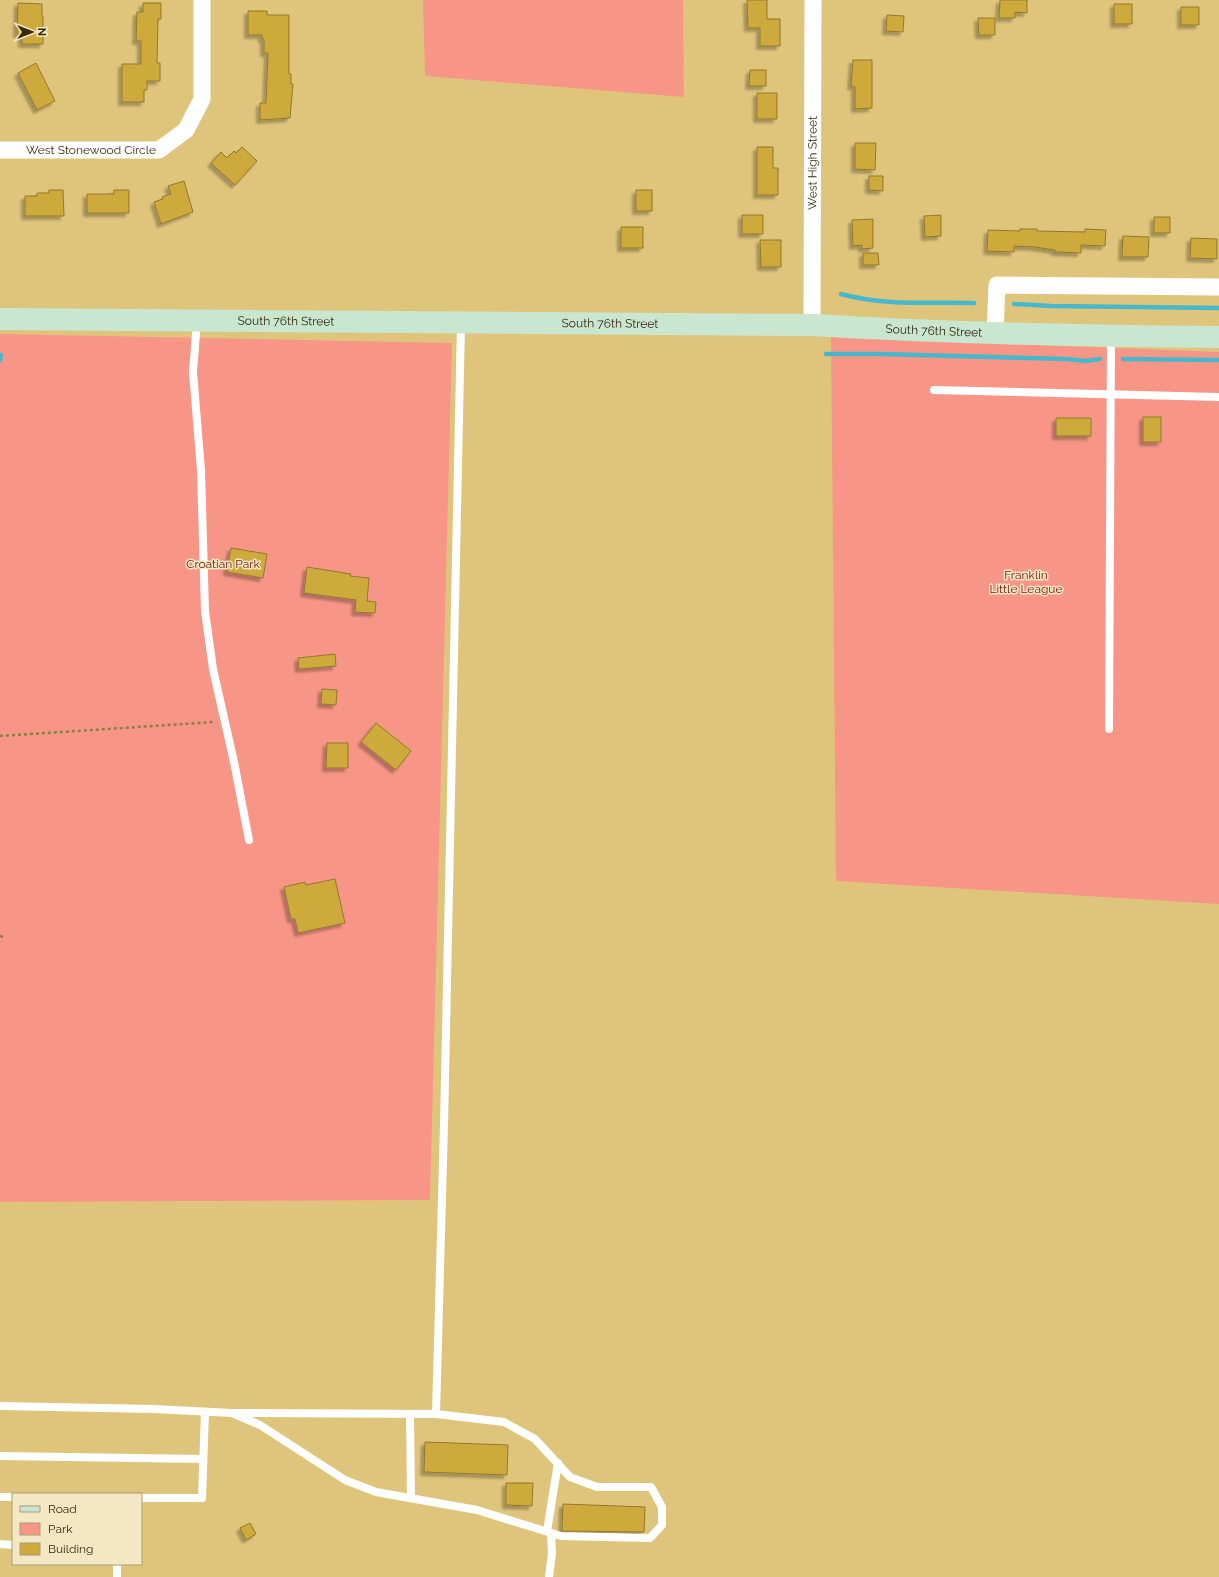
<svg xmlns="http://www.w3.org/2000/svg" width="1219" height="1577" font-family="Raleway,sans-serif">
<style>
.green{fill:#f79686}
.lines{fill:none;stroke-linecap:round;stroke-linejoin:round}
.stream{stroke:#47b8cb;stroke-width:4.5}
.building{fill:#ceaa3e;stroke:#91782e;filter:url(#shadow)}
.path{stroke:#8f7c47;stroke-width:2.5;stroke-dasharray:3 3;stroke-linecap:butt}
.lane{stroke:#fff;stroke-width:8}
.street{stroke:#fff;stroke-width:17}
.secondary{stroke:#c9e6d1;stroke-width:22}
.labels{text-anchor:middle;stroke-width:3;stroke-linejoin:round;paint-order:stroke}
.street-label{font-size:12px;fill:#362b0c;stroke:#f4e7c4}
.park-label{font-size:12px;fill:#73160c;stroke:#f4e7c4}
</style>
<defs>
<filter id="shadow"><feDropShadow dx="-3.5" dy="3.5" stdDeviation="1" flood-color="#0004"/></filter>
</defs>
<rect width="100%" height="100%" fill="#dfc57c"/>
<path class="green" d="M 423,0 L 683,0 L 684,97 L 425,76 Z
M 0,334 L 452,343 L 430,1200 L 0,1202 Z
M 831,337 L 1219,352 L 1219,904 L 836,881 Z"/>
<g class="lines">
<path class="stream" d="M 841,294 C 884,306 930,302 974,303
M 1014,304 L 1051,306 L 1219,308
M 826,354 L 881,354 L 1067,359 L 1085,361 L 1100,359
M 1123,359 L 1219,360
M 0,360 L 1,355"/>
</g>
<path class="building" d="M 747,0 L 767,0 L 767,19 L 780,19 L 780,46 L 760,46 L 760,28 L 748,28 Z
M 1000,0 L 1027,0 L 1027,13 L 1015,12 L 1015,18 L 999,18 Z
M 18,3 L 42,4 L 42,16 L 43,16 L 43,44 L 22,44 L 22,34 L 17,34 Z
M 143,3 L 161,3 L 161,19 L 158,19 L 157,63 L 160,63 L 160,81 L 147,81 L 147,90 L 144,90 L 144,102 L 122,102 L 122,64 L 141,64 L 141,41 L 136,41 L 137,12 L 143,12 Z
M 1114,4 L 1132,4 L 1132,24 L 1114,24 Z
M 1181,7 L 1199,7 L 1199,25 L 1181,25 Z
M 248,11 L 267,11 L 267,15 L 289,15 L 289,74 L 291,74 L 291,84 L 293,84 L 290,118 L 260,120 L 260,103 L 266,103 L 268,53 L 264,53 L 264,39 L 262,39 L 262,35 L 248,35 Z
M 887,15 L 904,16 L 903,32 L 886,31 Z
M 978,18 L 995,18 L 995,35 L 979,35 Z
M 853,60 L 872,60 L 872,108 L 855,109 L 855,87 L 851,86 Z
M 36,63 L 55,101 L 37,110 L 18,73 Z
M 750,70 L 766,70 L 766,86 L 749,86 Z
M 757,93 L 777,93 L 777,119 L 757,119 Z
M 855,143 L 876,143 L 875,170 L 855,169 Z
M 242,147 L 257,161 L 235,185 L 211,163 L 221,152 L 227,158 L 234,151 L 236,153 Z
M 757,147 L 773,147 L 773,168 L 778,168 L 778,195 L 757,195 Z
M 869,176 L 883,176 L 883,191 L 869,190 Z
M 184,181 L 193,212 L 161,224 L 154,202 L 163,199 L 162,197 L 171,194 L 168,186 Z
M 49,190 L 63,190 L 64,216 L 25,216 L 25,196 L 37,196 L 37,193 L 49,193 Z
M 114,190 L 129,190 L 129,213 L 87,213 L 87,194 L 114,194 Z
M 636,190 L 652,190 L 652,211 L 636,211 Z
M 742,215 L 763,215 L 763,234 L 742,234 Z
M 941,215 L 941,236 L 925,237 L 924,216 Z
M 1154,217 L 1170,217 L 1170,233 L 1154,233 Z
M 873,219 L 873,248 L 862,249 L 862,245 L 853,246 L 852,220 Z
M 621,227 L 643,227 L 643,248 L 621,248 Z
M 1020,229 L 1037,229 L 1037,231 L 1085,232 L 1085,229 L 1106,230 L 1105,246 L 1081,245 L 1081,253 L 1055,252 L 1055,250 L 1035,247 L 1014,246 L 1014,252 L 987,251 L 988,230 L 1020,231 Z
M 1123,236 L 1149,237 L 1148,257 L 1122,257 Z
M 1191,238 L 1217,239 L 1217,259 L 1190,258 Z
M 760,240 L 781,240 L 781,267 L 761,267 Z
M 863,253 L 878,253 L 879,265 L 863,265 Z
M 1143,417 L 1161,417 L 1161,442 L 1143,442 Z
M 1056,418 L 1091,418 L 1091,436 L 1056,436 Z
M 231,548 L 267,554 L 263,578 L 227,572 Z
M 307,567 L 351,574 L 350,576 L 369,578 L 367,601 L 376,602 L 375,613 L 355,612 L 356,600 L 304,593 Z
M 335,654 L 336,666 L 299,669 L 298,658 Z
M 322,689 L 337,690 L 336,705 L 321,704 Z
M 376,723 L 411,751 L 396,770 L 361,742 Z
M 327,743 L 348,743 L 348,768 L 326,768 Z
M 335,879 L 345,923 L 298,933 L 295,919 L 291,919 L 284,887 L 305,882 L 306,885 Z
M 425,1442 L 508,1445 L 507,1475 L 424,1472 Z
M 506,1483 L 533,1483 L 532,1506 L 506,1505 Z
M 563,1504 L 645,1507 L 644,1532 L 562,1531 Z
M 250,1523 L 256,1534 L 246,1540 L 240,1528 Z"/>
<g class="lines">
<path class="path" d="M 0,736 L 214,722
M 0,936 L 3,937"/>
<path class="lane" d="M 197,321 L 193,372 L 201,470 L 205,611 L 213,669 L 234,762 L 249,840
M 934,390 L 1219,397
M 1109,729 L 1111,337
M 0,1406 L 154,1409 L 232,1413 L 260,1425 L 345,1480 L 376,1492 L 477,1510 L 561,1536 L 650,1538 L 662,1525 L 662,1507 L 651,1487 L 597,1487 L 570,1477 L 535,1439 L 504,1422 L 436,1414
M 232,1413 L 436,1414 L 444,1125 L 461,323
M 410,1414 L 411,1498
M 0,1456 L 203,1459
M 0,1497 L 13,1497
M 141,1498 L 202,1498 L 205,1412
M 547,1531 L 558,1463
M 0,1544 L 13,1545
M 117,1577 L 117,1564
M 549,1577 L 552,1553 L 551,1533"/>
<g class="street">
<path id="s1" d="M 0,150 L 159,150 L 186,130 L 202,99 L 202,0"/>
<path id="s2" d="M 812,325 L 813,0"/>
<path d="M 995,333 L 997,285 L 1219,287"/>
</g>
<path class="secondary" id="s3" d="M 0,319 L 812,325 C 947,333 1083,336 1219,337"/>
</g>
<g class="labels">
<g class="street-label">
<text dy="4" stroke="none"><textPath href="#s1" startOffset="91">West Stonewood Circle</textPath></text>
<text dy="4" stroke="none"><textPath href="#s2" startOffset="162">West High Street</textPath></text>
<text dy="4" stroke="none"><textPath href="#s3" startOffset="286">South 76th Street</textPath></text>
<text dy="4" stroke="none"><textPath href="#s3" startOffset="610">South 76th Street</textPath></text>
<text dy="4" stroke="none"><textPath href="#s3" startOffset="934">South 76th Street</textPath></text>
</g>
<g class="park-label">
<text x="223" y="568">Croatian Park</text>
<text x="1026" y="579">Franklin<tspan x="1026" dy="14">Little League</tspan></text>
</g>
</g>
<rect x="12" y="1493" width="130" height="72" fill="#f4e7c4" stroke="#a89c7a"/>
<rect x="20" y="1506" width="20" height="6" fill="#c9e6d1" stroke="#a89c7a"/>
<text x="48" y="1513" font-size="12" fill="#362b0c">Road</text>
<rect x="20" y="1523" width="20" height="12" fill="#f79686" stroke="#a89c7a"/>
<text x="48" y="1533" font-size="12" fill="#362b0c">Park</text>
<rect x="20" y="1543" width="20" height="12" fill="#ceaa3e" stroke="#a89c7a"/>
<text x="48" y="1553" font-size="12" fill="#362b0c">Building</text>
<g transform="translate(32 32) rotate(90)" stroke="#f4e7c4" stroke-width="3" paint-order="stroke">
<path d="M0-3L7 15L0 10L-7 15Z" fill="#362b0c"/>
<text y="-6" font-size="11" font-weight="bold" text-anchor="middle" fill="#362b0c">N</text>
</g>
</svg>
